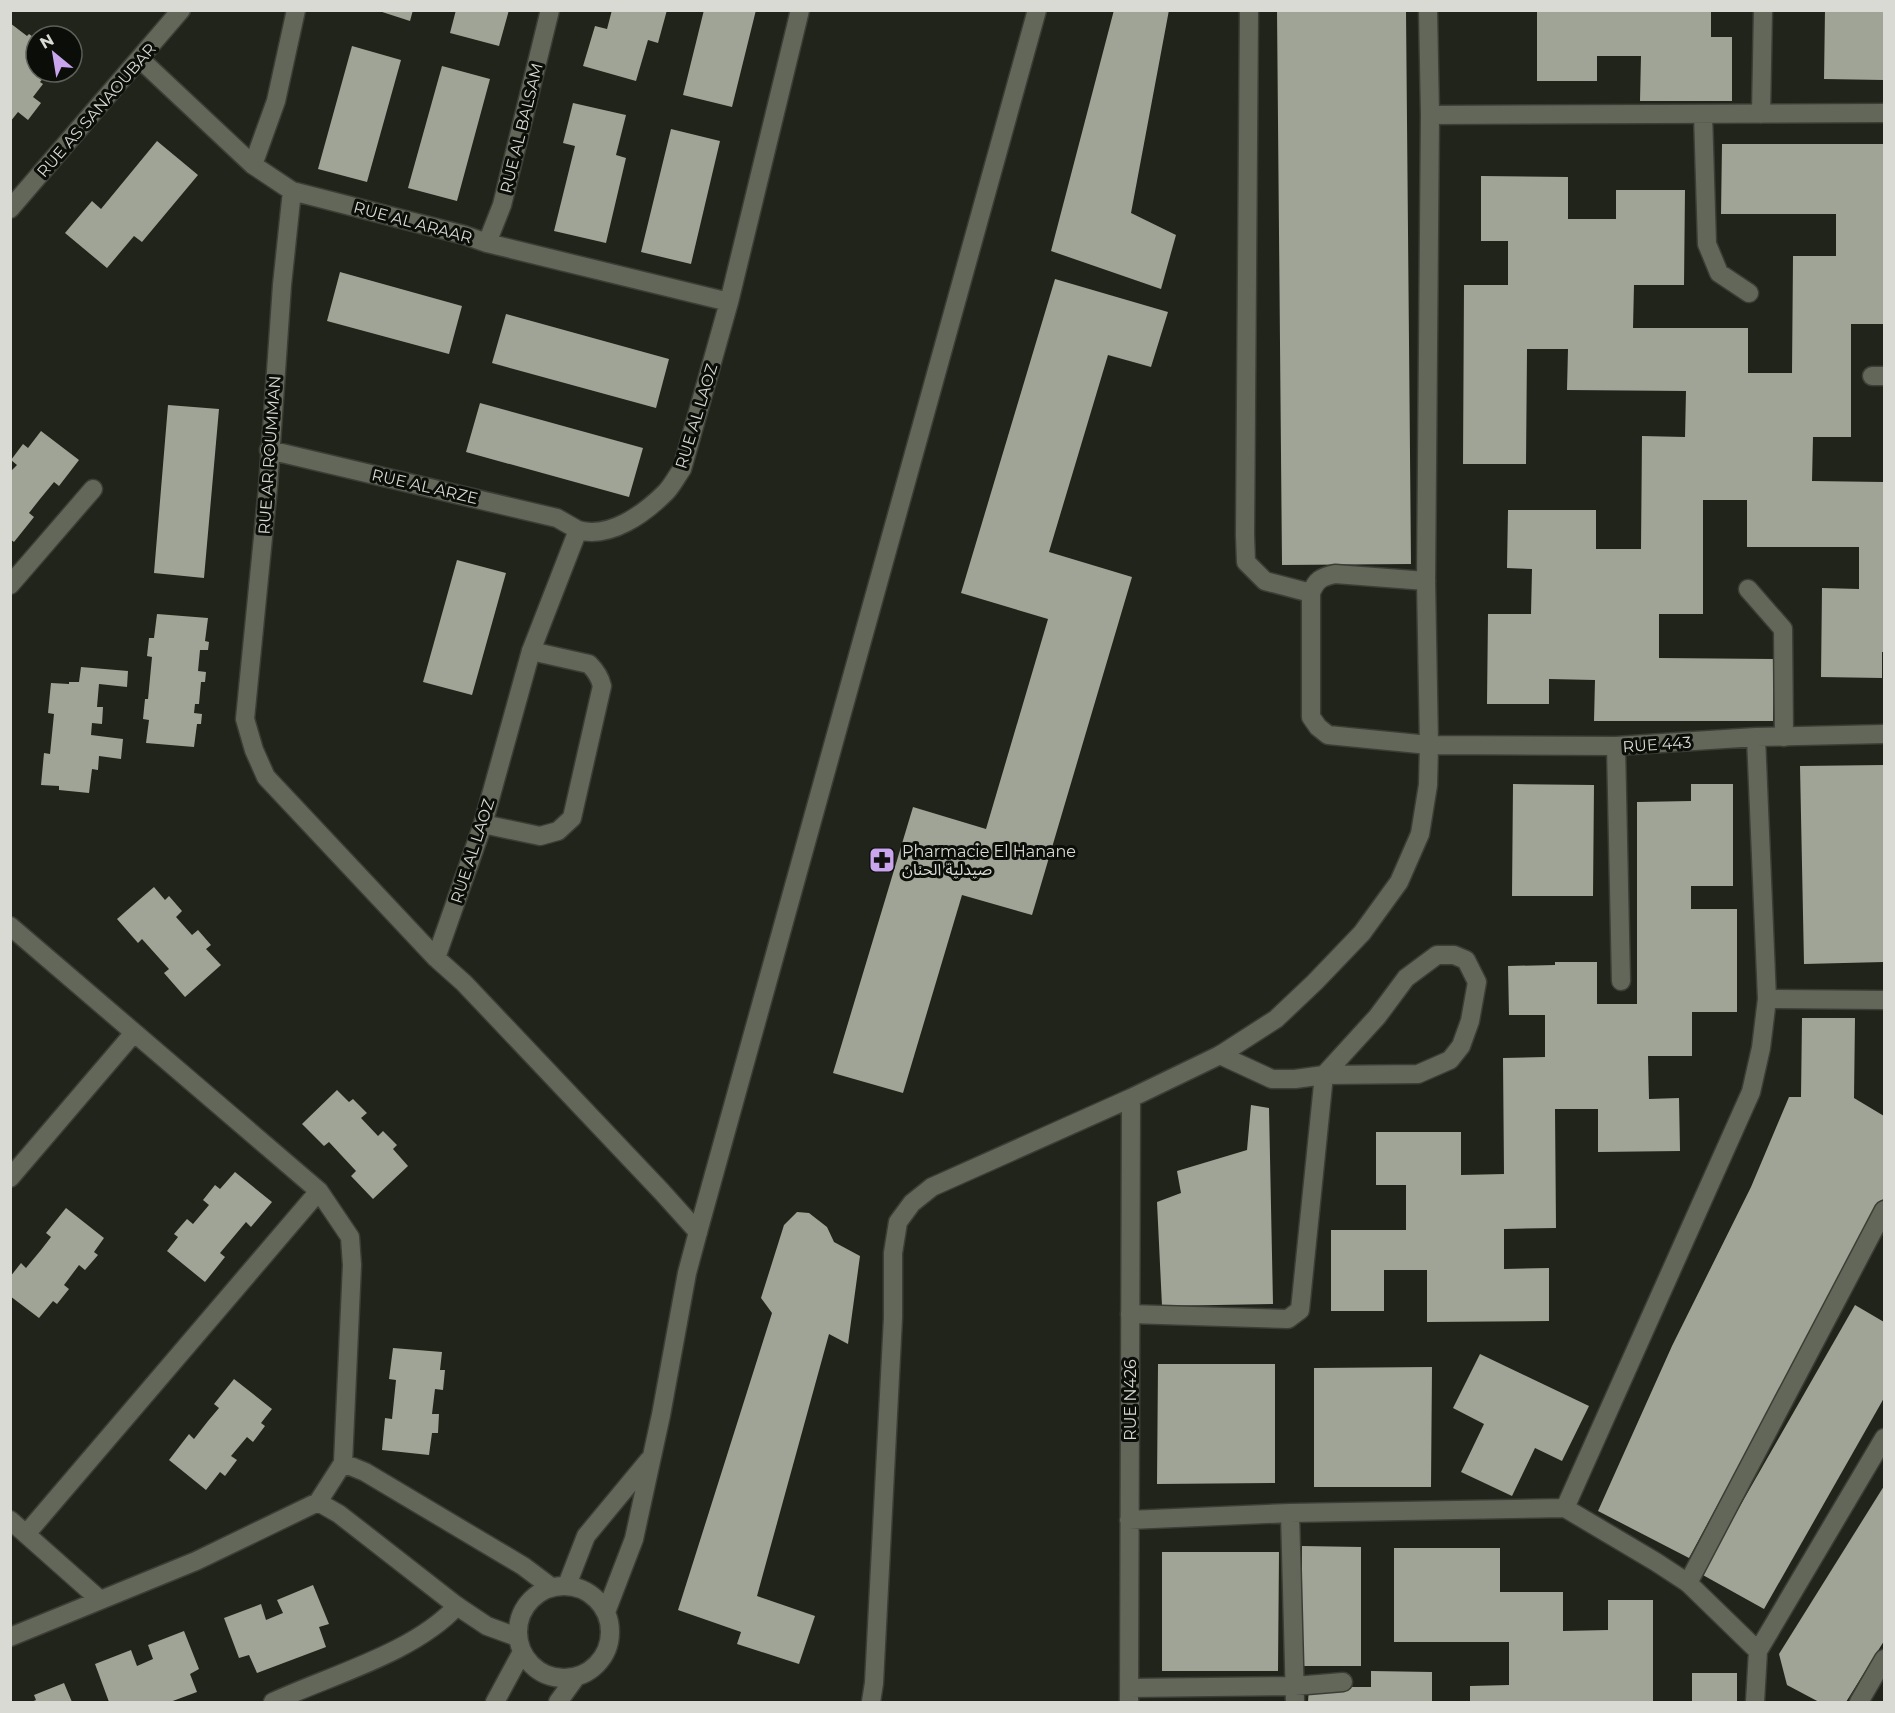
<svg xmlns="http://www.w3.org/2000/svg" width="1895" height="1713" font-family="Montserrat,'Noto Sans Arabic',sans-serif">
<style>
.building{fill:#a0a496}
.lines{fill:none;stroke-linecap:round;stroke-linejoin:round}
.service-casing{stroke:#3c3e36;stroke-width:21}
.minor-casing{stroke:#3c3e36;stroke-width:21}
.secondary-casing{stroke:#3c3e36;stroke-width:21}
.service{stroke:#63675a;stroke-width:18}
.minor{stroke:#63675a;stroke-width:18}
.secondary{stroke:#63675a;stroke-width:18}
.labels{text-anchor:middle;stroke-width:6;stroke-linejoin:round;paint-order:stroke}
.street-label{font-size:16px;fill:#d8dad3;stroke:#0b0d08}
.poi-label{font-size:16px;fill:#d8dad3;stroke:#0b0d08;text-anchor:start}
</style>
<rect width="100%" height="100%" fill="#21241a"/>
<path class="building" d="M 376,10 L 413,10 L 410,21 Z
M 456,10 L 509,10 L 499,46 L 450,33 Z
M 612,10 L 667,10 L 658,43 L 648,40 L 636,81 L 583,66 L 595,26 L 607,29 Z
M 704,10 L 756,10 L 732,107 L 683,95 Z
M 1114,10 L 1169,10 L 1131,213 L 1176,235 L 1161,289 L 1051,251 Z
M 1277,10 L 1406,10 L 1411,564 L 1282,565 Z
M 1537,10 L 1711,10 L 1711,37 L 1732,37 L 1732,101 L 1640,101 L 1641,56 L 1597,56 L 1597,81 L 1537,81 Z
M 1825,10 L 1884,10 L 1884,80 L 1824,79 Z
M 10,23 L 27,36 L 29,34 L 36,39 L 36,72 L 48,72 L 40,82 L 43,84 L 33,97 L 41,103 L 28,120 L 18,112 L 10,122 Z
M 352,46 L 401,60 L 367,182 L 318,169 Z
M 442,66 L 490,79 L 457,201 L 408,188 Z
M 573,103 L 626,115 L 616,155 L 626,158 L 606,243 L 554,231 L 575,146 L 563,143 Z
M 671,129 L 720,141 L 691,264 L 641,252 Z
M 157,141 L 198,175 L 142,242 L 134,236 L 107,268 L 65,233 L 92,201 L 101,209 Z
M 1722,144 L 1884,144 L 1884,324 L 1851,324 L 1851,437 L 1813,437 L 1812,481 L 1884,482 L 1884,652 L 1882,652 L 1882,678 L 1821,677 L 1822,588 L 1859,589 L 1859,547 L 1747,547 L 1747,500 L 1703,500 L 1703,614 L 1659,614 L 1659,658 L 1774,659 L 1773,721 L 1594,721 L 1595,680 L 1549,679 L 1549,704 L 1487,704 L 1488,614 L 1531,614 L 1532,569 L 1507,568 L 1508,510 L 1596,510 L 1596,549 L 1641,549 L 1642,436 L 1685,437 L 1686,391 L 1567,390 L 1568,349 L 1527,349 L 1526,464 L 1463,464 L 1464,285 L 1508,285 L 1508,241 L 1481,241 L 1481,176 L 1568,177 L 1568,219 L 1616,219 L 1616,190 L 1685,190 L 1684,285 L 1634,285 L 1633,328 L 1748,328 L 1748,373 L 1792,373 L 1793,256 L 1836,256 L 1836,214 L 1721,214 Z
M 340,272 L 462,306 L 449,354 L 327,321 Z
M 1055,279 L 1168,312 L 1151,367 L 1108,355 L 1049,552 L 1132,577 L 1032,915 L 962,895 L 903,1093 L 833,1073 L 913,807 L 986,829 L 1048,619 L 961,593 Z
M 506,314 L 669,359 L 656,408 L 492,363 Z
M 480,403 L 643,448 L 629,497 L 466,452 Z
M 168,405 L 219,409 L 204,578 L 154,573 Z
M 41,431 L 79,460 L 59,486 L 54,482 L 40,499 L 29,513 L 34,517 L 14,542 L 10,539 L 10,472 L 17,465 L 11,460 L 23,444 L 28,448 Z
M 457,560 L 506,573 L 472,695 L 423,682 Z
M 157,614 L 208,618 L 205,641 L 209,642 L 208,650 L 200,650 L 198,671 L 206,672 L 205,682 L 201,682 L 199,704 L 195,704 L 194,713 L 202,714 L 201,724 L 197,724 L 194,747 L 146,743 L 149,720 L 143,719 L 145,699 L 148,699 L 152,657 L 147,656 L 149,638 L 154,638 Z
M 81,667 L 128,671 L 127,687 L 99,684 L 97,707 L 103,707 L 102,724 L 92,723 L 91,735 L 123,739 L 121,759 L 99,756 L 98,770 L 92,769 L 89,793 L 59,790 L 59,786 L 41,785 L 44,753 L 50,754 L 54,714 L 48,713 L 51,683 L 69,684 L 69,682 L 79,682 Z
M 1884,765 L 1884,962 L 1804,964 L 1800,766 Z
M 1513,784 L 1594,785 L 1593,896 L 1512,896 Z
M 1691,784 L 1733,784 L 1733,886 L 1691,886 L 1691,909 L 1737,909 L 1737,1012 L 1692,1012 L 1692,1056 L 1648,1056 L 1649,1099 L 1679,1098 L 1680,1151 L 1598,1152 L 1598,1109 L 1555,1109 L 1556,1228 L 1504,1229 L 1504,1269 L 1549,1268 L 1549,1321 L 1427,1322 L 1427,1270 L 1384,1270 L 1384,1311 L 1331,1311 L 1331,1230 L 1406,1230 L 1406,1185 L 1376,1185 L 1376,1132 L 1461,1132 L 1461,1175 L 1504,1174 L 1503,1058 L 1545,1057 L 1545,1015 L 1509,1015 L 1508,966 L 1555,965 L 1555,962 L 1597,962 L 1597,1004 L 1637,1004 L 1637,802 L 1691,801 Z
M 154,887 L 165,900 L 169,896 L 182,911 L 176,917 L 192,935 L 198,930 L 211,945 L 206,949 L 221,965 L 185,997 L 164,973 L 169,969 L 142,939 L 138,943 L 117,919 Z
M 1802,1018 L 1855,1018 L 1854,1098 L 1884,1116 L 1884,1197 L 1689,1558 L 1598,1511 L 1672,1346 L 1751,1187 L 1789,1097 L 1801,1097 Z
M 337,1090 L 349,1102 L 353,1099 L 367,1113 L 361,1118 L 378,1136 L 383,1131 L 397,1145 L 393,1149 L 408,1166 L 373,1199 L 351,1176 L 356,1171 L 329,1142 L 324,1146 L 302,1124 Z
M 1251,1105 L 1269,1108 L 1273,1304 L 1162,1306 L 1157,1202 L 1181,1193 L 1177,1171 L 1247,1150 Z
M 235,1172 L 272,1202 L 251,1227 L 246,1222 L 220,1253 L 225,1257 L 205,1282 L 167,1251 L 178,1237 L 174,1234 L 187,1219 L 193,1224 L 209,1205 L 203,1200 L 215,1185 L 220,1189 Z
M 66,1208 L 104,1238 L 94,1252 L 98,1255 L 85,1270 L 79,1265 L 64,1285 L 69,1289 L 57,1304 L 53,1301 L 39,1318 L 10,1296 L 10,1277 L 21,1263 L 26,1268 L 41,1250 L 51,1237 L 46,1233 Z
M 797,1212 L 809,1213 L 827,1227 L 834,1242 L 860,1256 L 848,1344 L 829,1334 L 757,1596 L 815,1616 L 799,1664 L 737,1644 L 741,1632 L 678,1610 L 772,1313 L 761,1298 L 784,1225 Z
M 1855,1305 L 1884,1322 L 1884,1398 L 1764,1609 L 1701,1574 Z
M 393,1348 L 442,1352 L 440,1370 L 445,1370 L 443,1390 L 435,1389 L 432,1414 L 439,1414 L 438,1433 L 432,1433 L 429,1455 L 382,1450 L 385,1418 L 392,1419 L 396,1380 L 389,1379 Z
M 1480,1354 L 1589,1406 L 1562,1461 L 1535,1448 L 1512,1496 L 1461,1472 L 1484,1424 L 1453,1408 Z
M 1158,1364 L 1275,1364 L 1275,1483 L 1157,1484 Z
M 1432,1367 L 1431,1487 L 1314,1487 L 1314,1368 Z
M 234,1379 L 272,1409 L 261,1423 L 265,1426 L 253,1442 L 247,1437 L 231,1456 L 237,1460 L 225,1476 L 220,1472 L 206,1490 L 169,1460 L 189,1434 L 194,1439 L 208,1421 L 219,1408 L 214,1404 Z
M 1884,1486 L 1884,1641 L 1846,1702 L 1819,1702 L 1787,1685 L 1779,1654 Z
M 1302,1546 L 1361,1547 L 1361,1666 L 1302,1666 Z
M 1394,1548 L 1500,1548 L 1500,1592 L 1563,1592 L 1563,1631 L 1608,1630 L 1608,1600 L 1653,1600 L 1653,1702 L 1470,1702 L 1470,1686 L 1509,1685 L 1509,1642 L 1394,1642 Z
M 1162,1552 L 1279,1552 L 1278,1671 L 1162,1671 Z
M 313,1585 L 329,1624 L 319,1627 L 326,1647 L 257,1673 L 249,1655 L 239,1658 L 224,1618 L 261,1604 L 266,1620 L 283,1613 L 277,1600 Z
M 184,1631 L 199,1669 L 190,1674 L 197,1692 L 170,1702 L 121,1702 L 120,1701 L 109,1702 L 95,1664 L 131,1650 L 137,1666 L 153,1659 L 148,1645 Z
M 1371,1671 L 1432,1672 L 1432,1702 L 1308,1702 L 1309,1687 L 1371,1687 Z
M 1692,1673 L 1737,1673 L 1737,1702 L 1692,1702 Z
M 64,1683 L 72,1702 L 31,1702 L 36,1700 L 34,1695 Z"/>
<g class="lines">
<g class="service-casing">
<path id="service" d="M 1249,10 L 1245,535 L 1246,562 L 1265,581 L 1311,593
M 1426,581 L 1335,574 C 1321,577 1316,580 1311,593 L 1311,717 L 1318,727 L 1328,735 L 1429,745
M 1748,589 L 1783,629 L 1784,737
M 483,824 L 540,836 L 558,831 L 572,818 L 602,686 C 600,677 596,671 589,664 L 531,651
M 1130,1314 L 1288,1319 L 1300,1310 L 1324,1075 L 1377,1017 L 1406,978 L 1437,955 L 1454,955 L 1466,960 L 1477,982 L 1470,1021 L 1461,1046 L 1450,1060 L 1418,1074 L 1324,1075 L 1295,1079 L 1272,1079 L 1220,1055
M 1688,1583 L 1884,1210
M 273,1702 C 331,1675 414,1653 457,1606"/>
</g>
<g class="minor-casing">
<path id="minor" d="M 140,59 L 253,165 L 292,191 L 464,235 L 487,243 L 729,302
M 1703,114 L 1707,244 L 1719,273 L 1749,293
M 1761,114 L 1763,10
M 1430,115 L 1884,113
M 253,165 L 276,101 L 296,10
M 292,191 L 282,285 L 268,487 L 245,719 L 254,750 L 266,777 L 436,958 L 464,983 L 662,1192 L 698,1232
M 10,209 L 181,10
M 487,243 L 502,205 L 550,10
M 1872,376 L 1884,376
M 269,450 L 557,518 L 578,530
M 10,585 L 93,489
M 1429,745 L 1616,746 L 1756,737 L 1884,734
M 1616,746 L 1621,981
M 10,926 L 319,1191 L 350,1237 L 352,1265 L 343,1463 L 318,1502 L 196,1561 L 10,1637
M 436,958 L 483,824 L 531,651 L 578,530 C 610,539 644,514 666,492 C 672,486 677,476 682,469 L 729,302 L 800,10
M 1767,999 L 1884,1000
M 10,1178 L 133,1034
M 343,1463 L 365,1472 L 523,1566 L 551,1587
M 318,1502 L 339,1514 L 457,1606 L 487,1626 L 517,1637
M 1565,1508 L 1751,1092 L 1761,1048 L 1767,999 L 1756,737
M 1290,1513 L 1295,1702
M 10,1520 L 99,1599
M 1129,1520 L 1290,1513 L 1565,1508 L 1656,1562 L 1688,1583 L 1758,1651
M 27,1533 L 319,1191
M 1129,1688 L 1295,1686 L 1343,1682
M 871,1702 L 874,1683 L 893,1318 L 893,1253 L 898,1222 L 912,1203 L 932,1187 L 1131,1098 L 1220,1055 L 1276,1019 L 1315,982 L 1362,933 L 1399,882 L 1420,834 L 1428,785 L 1429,745 L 1426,581 L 1430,115 L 1428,10
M 1129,1702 L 1131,1098
M 1755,1702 L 1758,1651 L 1884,1438
M 1859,1702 L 1884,1659"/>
</g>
<g class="secondary-casing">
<path id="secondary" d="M 567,1585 L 586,1536 L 649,1460
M518 1632a46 46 0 1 1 92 0a46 46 0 1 1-92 0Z
M 606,1612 L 634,1539 L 661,1415 L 687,1273 L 698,1232 L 1037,10
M 495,1702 L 522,1652
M 558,1702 L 576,1677"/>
</g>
<use href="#service" class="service"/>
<use href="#minor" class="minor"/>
<use href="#secondary" class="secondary"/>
</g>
<defs>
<g id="pharmacy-square" transform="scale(1.35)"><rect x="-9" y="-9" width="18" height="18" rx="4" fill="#c9a5ee" stroke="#0b0d08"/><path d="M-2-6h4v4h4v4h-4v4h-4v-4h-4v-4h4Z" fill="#111"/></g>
</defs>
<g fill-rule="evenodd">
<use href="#pharmacy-square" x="882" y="860"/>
</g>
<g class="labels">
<g class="street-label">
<text transform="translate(96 110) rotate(-49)" y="6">RUE AS SANAOUBAR</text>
<text transform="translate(521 128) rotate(-76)" y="6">RUE AL BALSAM</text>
<text transform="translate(413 222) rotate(15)" y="6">RUE AL ARAAR</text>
<text transform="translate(696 416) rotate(-73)" y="6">RUE AL LAOZ</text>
<text transform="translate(269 455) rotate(-86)" y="6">RUE AR ROUMMAN</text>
<text transform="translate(425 486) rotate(13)" y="6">RUE AL ARZE</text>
<text transform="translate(1657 744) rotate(-4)" y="6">RUE 443</text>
<text transform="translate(472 851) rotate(-72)" y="6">RUE AL LAOZ</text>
<text transform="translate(1130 1400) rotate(-90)" y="6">RUE N426</text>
</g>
<g class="poi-label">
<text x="902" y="857">Pharmacie El Hanane<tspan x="902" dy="18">صيدلية الحنان</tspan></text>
</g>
</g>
<rect width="1895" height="1713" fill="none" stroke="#d8dad3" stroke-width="24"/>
<g transform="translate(54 54) rotate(330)"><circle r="28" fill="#0b0d08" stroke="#5d5f59" stroke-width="1.5"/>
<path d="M0-4.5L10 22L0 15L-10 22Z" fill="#c9a5ee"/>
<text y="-9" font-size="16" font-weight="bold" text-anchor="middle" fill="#d8dad3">N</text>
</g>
</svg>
